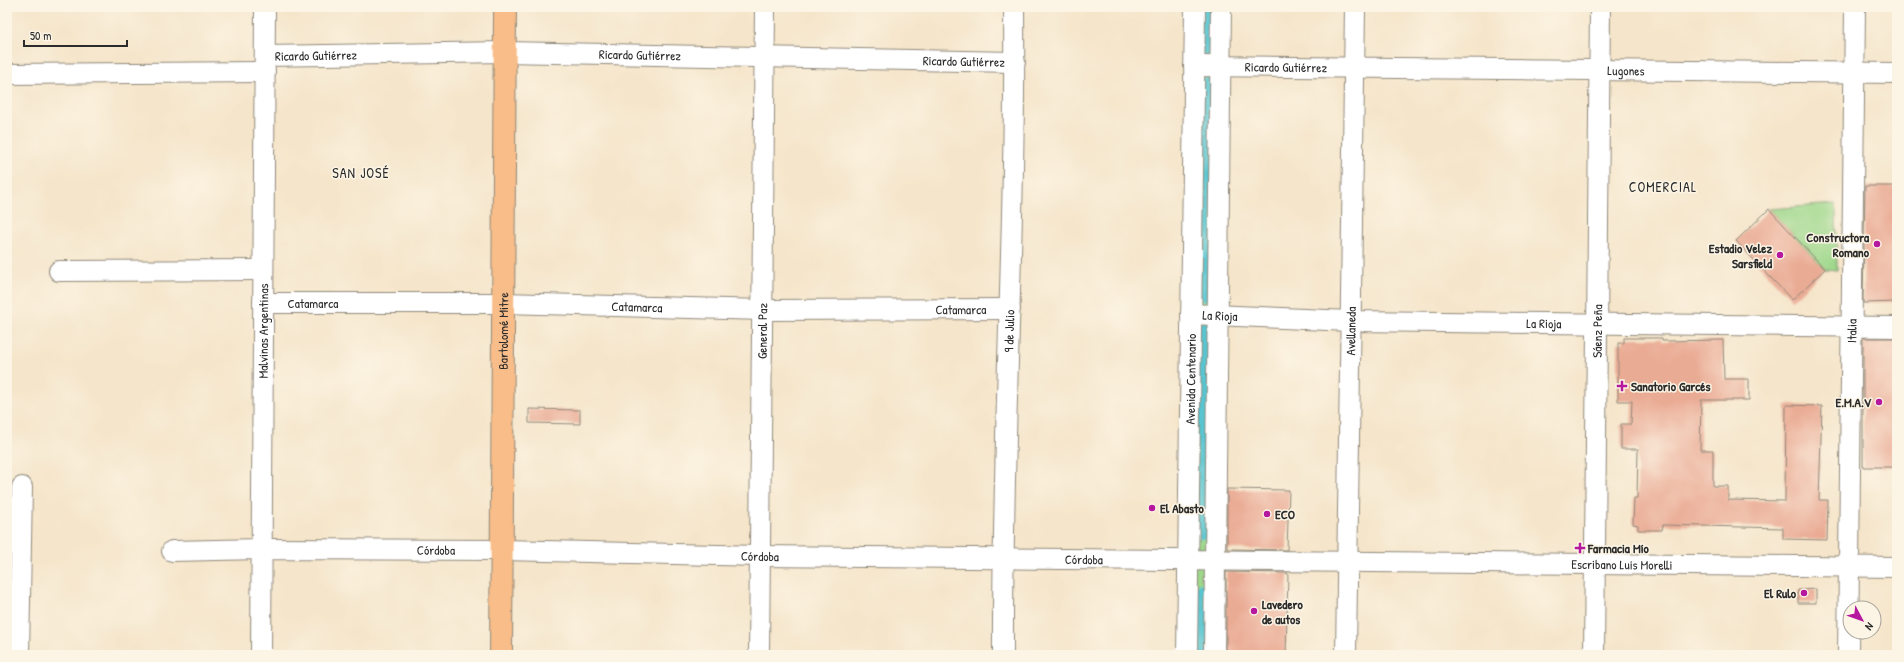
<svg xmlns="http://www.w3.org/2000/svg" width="1904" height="662" font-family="'Patrick Hand',sans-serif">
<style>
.green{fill:#9dd78a;stroke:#64815a}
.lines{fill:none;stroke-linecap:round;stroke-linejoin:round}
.canal{stroke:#58c5d0;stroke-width:14}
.building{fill:#eaab94}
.minor-casing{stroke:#90887a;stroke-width:22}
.major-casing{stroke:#90887a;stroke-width:24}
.minor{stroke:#fff;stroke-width:20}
.major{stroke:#f8bd88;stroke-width:22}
.poi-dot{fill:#b5179e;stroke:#fcf5e5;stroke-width:1.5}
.labels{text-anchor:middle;stroke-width:3;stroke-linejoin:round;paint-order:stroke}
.street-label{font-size:13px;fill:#2b2b2b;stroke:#fcf5e5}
.poi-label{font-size:13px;font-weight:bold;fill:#2b2b2b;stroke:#fcf5e5;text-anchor:start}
.neighbourhood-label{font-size:14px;letter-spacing:1px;fill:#2b2b2b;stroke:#fcf5e5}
</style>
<rect width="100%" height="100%" fill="#fcf5e5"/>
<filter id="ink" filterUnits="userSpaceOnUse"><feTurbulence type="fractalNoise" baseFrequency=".025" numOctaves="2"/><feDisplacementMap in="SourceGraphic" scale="8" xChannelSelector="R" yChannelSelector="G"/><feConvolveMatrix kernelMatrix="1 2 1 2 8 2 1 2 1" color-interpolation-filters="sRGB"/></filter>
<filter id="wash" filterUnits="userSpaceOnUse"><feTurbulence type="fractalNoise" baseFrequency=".012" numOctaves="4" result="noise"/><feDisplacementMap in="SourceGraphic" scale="16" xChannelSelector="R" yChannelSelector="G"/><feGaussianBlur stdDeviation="0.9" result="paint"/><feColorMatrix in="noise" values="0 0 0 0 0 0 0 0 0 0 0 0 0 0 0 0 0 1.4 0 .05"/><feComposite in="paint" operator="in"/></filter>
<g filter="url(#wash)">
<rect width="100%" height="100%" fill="#f5e5ca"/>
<path class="green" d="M 1198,7 L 1218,7 L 1212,655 L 1190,655 Z
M 1836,204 L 1837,270 L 1825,269 L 1769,209 Z"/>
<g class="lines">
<path class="canal" d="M 1207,49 L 1207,7
M 1205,294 L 1207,84
M 1203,532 L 1204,328
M 1202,655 L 1202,590"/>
</g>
<g id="blocks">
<path class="building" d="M 1865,186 L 1897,186 L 1897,302 L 1863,303 Z
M 1769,209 L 1825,269 L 1792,300 L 1736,241 Z
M 1624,338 L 1662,338 L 1662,341 L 1723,340 L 1724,379 L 1749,379 L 1749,400 L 1701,400 L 1700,450 L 1713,450 L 1713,486 L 1728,486 L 1728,500 L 1785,501 L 1786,405 L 1822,406 L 1819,500 L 1828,500 L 1827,540 L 1783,539 L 1783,528 L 1663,525 L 1662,530 L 1638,530 L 1638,525 L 1633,524 L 1634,498 L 1637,498 L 1638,449 L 1621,449 L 1621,424 L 1631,424 L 1632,401 L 1618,401 L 1618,343 L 1624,343 Z
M 1863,338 L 1897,338 L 1897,467 L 1863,467 Z
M 529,409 L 580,410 L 580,424 L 529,423 Z
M 1227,489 L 1289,490 L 1287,550 L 1227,549 Z
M 1226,572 L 1288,573 L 1286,655 L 1226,655 Z
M 1816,589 L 1816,603 L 1798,603 L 1798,590 Z"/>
</g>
</g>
<g filter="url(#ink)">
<use href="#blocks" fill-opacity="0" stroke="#90887a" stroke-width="1"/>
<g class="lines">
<g class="minor-casing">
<g id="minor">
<path id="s1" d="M 265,56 L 505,52 L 1015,62"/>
<path id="s2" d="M 1194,66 L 1897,73"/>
<path d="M 7,74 L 265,72"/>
<path d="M 59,271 L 263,270"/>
<path id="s3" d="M 263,303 L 503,303 L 764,310 L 1010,309"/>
<path id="s4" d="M 1191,314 L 1350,321 L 1897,327"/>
<path id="s5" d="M 172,551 L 261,549 L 502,550 L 760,556 L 1897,567"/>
<path d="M 19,655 L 22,487"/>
<path id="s6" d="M 261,655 L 265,7"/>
<path id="s7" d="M 759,655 L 765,7"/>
<path id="s8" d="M 1003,655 C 1002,439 1016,223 1014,7"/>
<path id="s9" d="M 1187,655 L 1195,7"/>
<path d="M 1214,655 L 1221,7"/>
<path id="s10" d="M 1346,655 L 1355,7"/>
<path id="s11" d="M 1594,655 L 1600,7"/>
<path id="s12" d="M 1848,655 L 1855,7"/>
</g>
</g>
<g class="major-casing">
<g id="major">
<path id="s13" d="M 501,655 L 505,7"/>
</g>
</g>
<use href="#minor" class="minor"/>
<use href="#major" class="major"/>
</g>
</g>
<g class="poi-dot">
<circle cx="1877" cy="244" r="4"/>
<circle cx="1780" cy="255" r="4"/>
<path d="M1620 380h4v4h4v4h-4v4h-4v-4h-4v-4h4z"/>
<circle cx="1879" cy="402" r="4"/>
<circle cx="1152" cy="508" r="4"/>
<circle cx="1267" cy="514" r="4"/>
<path d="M1578 542h4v4h4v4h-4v4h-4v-4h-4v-4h4z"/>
<circle cx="1804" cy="593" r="4"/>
<circle cx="1254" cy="611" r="4"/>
</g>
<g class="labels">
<g class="street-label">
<text dy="5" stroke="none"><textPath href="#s1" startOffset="51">Ricardo Gutiérrez</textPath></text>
<text dy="5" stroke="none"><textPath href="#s1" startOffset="375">Ricardo Gutiérrez</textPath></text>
<text dy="5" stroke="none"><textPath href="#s1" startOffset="699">Ricardo Gutiérrez</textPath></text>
<text dy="5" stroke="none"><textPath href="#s2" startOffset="92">Ricardo Gutiérrez</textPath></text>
<text dy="5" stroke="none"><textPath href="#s2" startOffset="432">Lugones</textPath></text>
<text dy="5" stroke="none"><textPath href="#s3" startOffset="50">Catamarca</textPath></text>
<text dy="5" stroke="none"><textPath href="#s3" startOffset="374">Catamarca</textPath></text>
<text dy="5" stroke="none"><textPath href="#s3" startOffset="698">Catamarca</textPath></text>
<text dy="5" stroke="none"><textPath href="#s4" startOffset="29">La Rioja</textPath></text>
<text dy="5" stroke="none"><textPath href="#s4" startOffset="353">La Rioja</textPath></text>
<text dy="5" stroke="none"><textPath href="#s6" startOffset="324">Malvinas Argentinas</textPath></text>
<text dy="5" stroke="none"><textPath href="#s13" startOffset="324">Bartolomé Mitre</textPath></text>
<text dy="5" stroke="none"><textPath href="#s7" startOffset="324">General Paz</textPath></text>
<text dy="5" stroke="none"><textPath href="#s8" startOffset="324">9 de Julio</textPath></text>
<text dy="5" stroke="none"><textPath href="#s10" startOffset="324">Avellaneda</textPath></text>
<text dy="5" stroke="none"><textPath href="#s11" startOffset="324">Sáenz Peña</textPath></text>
<text dy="5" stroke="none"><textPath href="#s12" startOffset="324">Italia</textPath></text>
<text dy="5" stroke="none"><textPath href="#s9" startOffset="276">Avenida Centenario</textPath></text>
<text dy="5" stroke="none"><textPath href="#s5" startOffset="264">Córdoba</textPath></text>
<text dy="5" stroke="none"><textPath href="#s5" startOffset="588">Córdoba</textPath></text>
<text dy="5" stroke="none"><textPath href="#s5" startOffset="912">Córdoba</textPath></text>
<text dy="5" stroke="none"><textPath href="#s5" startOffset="1450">Escribano Luis Morelli</textPath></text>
</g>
<g class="poi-label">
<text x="1869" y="242" text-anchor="end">Constructora<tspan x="1869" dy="15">Romano</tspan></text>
<text x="1772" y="253" text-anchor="end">Estadio Velez<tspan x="1772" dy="15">Sarsfield</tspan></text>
<text x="1631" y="391">Sanatorio Garcés</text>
<text x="1871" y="407" text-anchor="end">E.M.A.V</text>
<text x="1160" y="513">El Abasto</text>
<text x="1275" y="519">ECO</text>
<text x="1588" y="553">Farmacia Mío</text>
<text x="1796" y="598" text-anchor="end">El Rulo</text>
<text x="1262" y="609">Lavedero<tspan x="1262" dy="15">de autos</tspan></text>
</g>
<g class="neighbourhood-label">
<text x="361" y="178">SAN JOSÉ</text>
<text x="1663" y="192">COMERCIAL</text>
</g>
</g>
<rect width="1904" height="662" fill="none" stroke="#fcf5e5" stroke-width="24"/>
<g transform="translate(1862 620) rotate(131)"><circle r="19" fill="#fcf5e5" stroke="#a8a49b"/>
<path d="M0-3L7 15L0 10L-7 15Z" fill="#b5179e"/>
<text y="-6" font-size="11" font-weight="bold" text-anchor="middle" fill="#2b2b2b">N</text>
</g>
<path d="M24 40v6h103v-6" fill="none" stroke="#2b2b2b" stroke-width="2"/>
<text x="30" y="40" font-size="12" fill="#2b2b2b" stroke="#fcf5e5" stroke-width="3" paint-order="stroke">50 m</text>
</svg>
